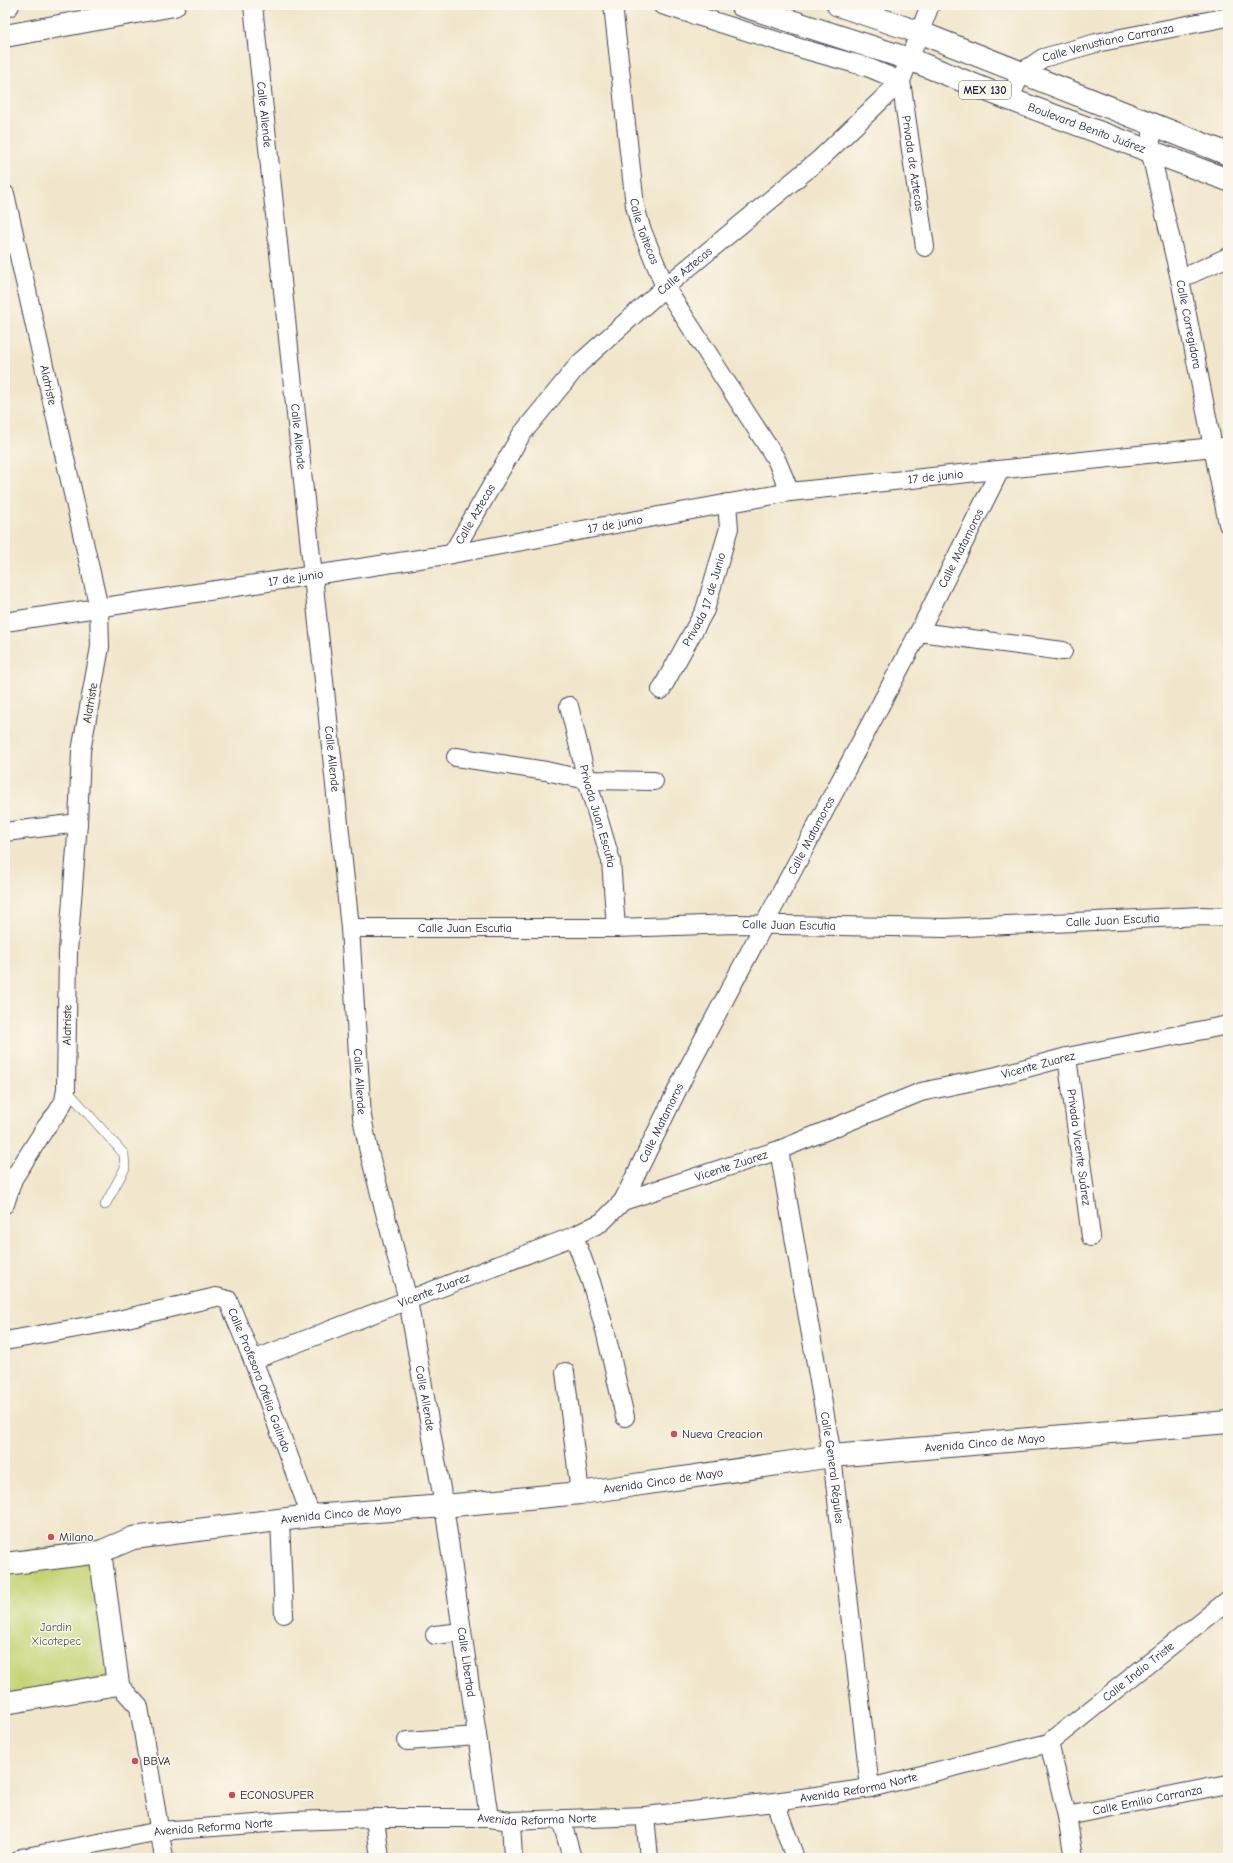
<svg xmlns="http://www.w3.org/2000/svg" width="1233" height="1863" font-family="'Comic Neue',sans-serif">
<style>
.green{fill:#c6d375;stroke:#747a58}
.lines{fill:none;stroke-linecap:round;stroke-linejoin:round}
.lane-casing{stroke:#413f51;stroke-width:10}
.street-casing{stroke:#413f51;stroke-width:20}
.secondary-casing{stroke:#413f51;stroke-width:24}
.primary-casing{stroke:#413f51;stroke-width:24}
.lane{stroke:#fff;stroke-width:9}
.street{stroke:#fff;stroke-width:18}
.secondary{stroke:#fff;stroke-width:22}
.primary{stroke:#fff;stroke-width:22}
.poi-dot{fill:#d1495b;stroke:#fbf7ec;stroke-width:1.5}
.labels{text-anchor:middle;stroke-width:3;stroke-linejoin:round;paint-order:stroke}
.shield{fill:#fbf7ec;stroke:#636270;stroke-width:1}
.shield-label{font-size:11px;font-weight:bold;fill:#22223b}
.street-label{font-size:12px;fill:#22223b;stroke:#fbf7ec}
.poi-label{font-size:12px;fill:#22223b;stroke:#fbf7ec;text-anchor:start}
.park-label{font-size:12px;fill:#53574c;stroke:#fbf7ec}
</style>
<rect width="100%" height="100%" fill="#fbf7ec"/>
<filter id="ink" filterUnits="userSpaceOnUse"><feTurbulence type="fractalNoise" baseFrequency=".025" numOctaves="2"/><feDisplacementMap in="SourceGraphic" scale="8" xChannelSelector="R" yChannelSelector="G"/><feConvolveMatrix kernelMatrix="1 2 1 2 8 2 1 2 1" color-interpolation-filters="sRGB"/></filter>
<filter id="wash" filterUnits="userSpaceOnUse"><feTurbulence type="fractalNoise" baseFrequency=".012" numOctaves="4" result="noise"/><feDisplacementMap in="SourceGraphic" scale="16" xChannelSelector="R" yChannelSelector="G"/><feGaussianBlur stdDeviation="0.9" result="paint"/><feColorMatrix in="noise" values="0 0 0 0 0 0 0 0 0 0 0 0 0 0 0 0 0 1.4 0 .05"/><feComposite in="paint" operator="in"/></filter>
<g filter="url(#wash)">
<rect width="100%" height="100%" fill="#f1e6cb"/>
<path class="green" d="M 94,1542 L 115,1676 L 5,1695 L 5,1554 Z"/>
</g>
<g filter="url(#ink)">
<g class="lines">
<g class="lane-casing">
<path id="lane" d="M 66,1089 L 124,1154 L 125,1168 L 105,1205"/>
</g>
<g class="street-casing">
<g id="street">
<path id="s1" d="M 253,5 L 350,928 L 362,1117 L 369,1152 L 408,1300 L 444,1506 L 489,1818"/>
<path id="s2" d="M 613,5 L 635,206 L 641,228 L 665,287 L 776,459 L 790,492"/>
<path id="s3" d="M 662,5 L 803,49 L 867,67 L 901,81 L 925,247"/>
<path id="s4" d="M 1009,99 L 1022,72 L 1043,58 L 1096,43 L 1228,17"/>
<path id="s5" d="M 1153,125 L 1150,150 L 1180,279 L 1228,524"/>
<path id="s6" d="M 5,194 L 99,608 L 100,647 L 81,751 L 78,823 L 68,951 L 66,1089 L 64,1101 L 57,1113 L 46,1127 L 13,1179 L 5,1204"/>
<path d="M 1180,279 L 1228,257"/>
<path id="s7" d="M 452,554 L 521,435 L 579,364 L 665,287 L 820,159 L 901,81 L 930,5"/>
<path id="s8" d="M 5,622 L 452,554 L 790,492 L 1213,447 L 1228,447"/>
<path d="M 919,632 L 1063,651"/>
<path id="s9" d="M 661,690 L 705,610 L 729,528 L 727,503"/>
<path id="s10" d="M 569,706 L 587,780 L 611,861 L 616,928"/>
<path d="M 456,757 L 546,771 L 587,780 L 654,781"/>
<path d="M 5,832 L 78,823"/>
<path id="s11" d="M 350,928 L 616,928 L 736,924 L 945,928 L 1201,916 L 1228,917"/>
<path id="s12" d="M 1067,1057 L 1091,1237"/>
<path id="s13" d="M 779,1150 L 832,1456 L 870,1788"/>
<path id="s14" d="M 623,1201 L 685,1074 L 919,632 L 1000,470"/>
<path d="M 574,1236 L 591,1282 L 605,1330 L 625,1417"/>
<path id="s15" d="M 5,1341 L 110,1322 L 216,1297 L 228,1300 L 253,1360 L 311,1516"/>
<path id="s16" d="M 253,1360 L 574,1236 L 602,1222 L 623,1201 L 779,1150 L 921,1092 L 997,1076 L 1067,1057 L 1228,1025"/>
<path d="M 565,1372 L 580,1493"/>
<path d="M 280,1520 L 284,1614"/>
<path d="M 435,1635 L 462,1632"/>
<path d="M 118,1684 L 139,1707 L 164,1858"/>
<path d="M 407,1741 L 477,1736"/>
<path d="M 1049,1743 L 1067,1816 L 1074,1858"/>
<path d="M 775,1802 L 795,1858"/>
<path d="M 645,1816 L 649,1858"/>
<path id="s17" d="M 1067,1816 L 1228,1784"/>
<path d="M 375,1818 L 380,1858"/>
<path d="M 561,1819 L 572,1858"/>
<path d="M 511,1821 L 513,1858"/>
<path id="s18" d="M 21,1858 L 160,1831 L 294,1821 L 375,1818 L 489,1818 L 511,1821 L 645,1816 L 775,1802 L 870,1788 L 1049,1743 L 1228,1600"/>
</g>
</g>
<g class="secondary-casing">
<g id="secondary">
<path id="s19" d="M 5,1564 L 100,1552 L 133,1538 L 311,1516 L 444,1506 L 580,1493 L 832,1456 L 1228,1422"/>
<path d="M 5,1703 L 118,1684 L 100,1552"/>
</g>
</g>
<g class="primary-casing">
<g id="primary">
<path d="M 5,5 L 8,5"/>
<path id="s20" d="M 741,5 L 909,59 L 1009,99 L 1228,180"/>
<path d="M 838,5 L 921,33 L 1228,154"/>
<path d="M 5,36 L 174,5"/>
</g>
</g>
<use href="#lane" class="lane"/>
<use href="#street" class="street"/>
<use href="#secondary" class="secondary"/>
<use href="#primary" class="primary"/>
</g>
</g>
<g class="poi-dot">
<circle cx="674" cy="1434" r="4"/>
<circle cx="51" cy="1537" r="4"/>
<circle cx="135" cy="1761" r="4"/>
<circle cx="232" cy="1795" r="4"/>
</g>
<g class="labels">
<rect class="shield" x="959" y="81" width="52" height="18" rx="3"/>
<g class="shield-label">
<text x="985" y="94">MEX 130</text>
</g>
<g class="street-label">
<text dy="4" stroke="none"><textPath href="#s4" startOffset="122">Calle Venustiano Carranza</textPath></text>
<text dy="4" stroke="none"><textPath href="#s1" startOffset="110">Calle Allende</textPath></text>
<text dy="4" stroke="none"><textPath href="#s20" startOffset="367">Boulevard Benito Juárez</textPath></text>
<text dy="4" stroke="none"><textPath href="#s3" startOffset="334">Privada de Aztecas</textPath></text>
<text dy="4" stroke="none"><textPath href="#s2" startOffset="229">Calle Toltecas</textPath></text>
<text dy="4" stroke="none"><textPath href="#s7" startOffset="370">Calle Aztecas</textPath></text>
<text dy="4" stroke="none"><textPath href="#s5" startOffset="204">Calle Corregidora</textPath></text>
<text dy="4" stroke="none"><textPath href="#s6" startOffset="196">Alatriste</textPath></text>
<text dy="4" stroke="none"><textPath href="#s1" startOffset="434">Calle Allende</textPath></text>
<text dy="4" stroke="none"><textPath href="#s8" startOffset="942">17 de junio</textPath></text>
<text dy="4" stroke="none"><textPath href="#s7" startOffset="46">Calle Aztecas</textPath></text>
<text dy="4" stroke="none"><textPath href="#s8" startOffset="618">17 de junio</textPath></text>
<text dy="4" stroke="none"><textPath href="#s14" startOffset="735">Calle Matamoros</textPath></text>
<text dy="4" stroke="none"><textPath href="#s8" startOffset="294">17 de junio</textPath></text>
<text dy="4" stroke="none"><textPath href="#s9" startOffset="101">Privada 17 de Junio</textPath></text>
<text transform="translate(90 703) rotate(-80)" y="4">Alatriste</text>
<text dy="4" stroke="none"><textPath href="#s1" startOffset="758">Calle Allende</textPath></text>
<text dy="4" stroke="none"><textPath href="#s10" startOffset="114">Privada Juan Escutia</textPath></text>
<text dy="4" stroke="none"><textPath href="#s14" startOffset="411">Calle Matamoros</textPath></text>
<text dy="4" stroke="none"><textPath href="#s11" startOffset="763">Calle Juan Escutia</textPath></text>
<text dy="4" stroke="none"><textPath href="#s11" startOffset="439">Calle Juan Escutia</textPath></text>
<text dy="4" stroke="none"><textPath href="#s11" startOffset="115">Calle Juan Escutia</textPath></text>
<text transform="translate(67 1025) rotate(-89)" y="4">Alatriste</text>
<text dy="4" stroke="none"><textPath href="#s16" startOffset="843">Vicente Zuarez</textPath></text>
<text dy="4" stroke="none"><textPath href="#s1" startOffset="1082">Calle Allende</textPath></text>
<text dy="4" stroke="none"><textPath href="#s14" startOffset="87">Calle Matamoros</textPath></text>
<text dy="4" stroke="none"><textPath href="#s12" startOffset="91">Privada Vicente Suárez</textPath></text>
<text dy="4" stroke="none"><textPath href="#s16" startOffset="519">Vicente Zuarez</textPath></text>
<text dy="4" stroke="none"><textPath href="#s16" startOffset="194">Vicente Zuarez</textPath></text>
<text dy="4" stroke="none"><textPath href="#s15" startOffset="314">Calle Profesora Ofelia Galindo</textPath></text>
<text dy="4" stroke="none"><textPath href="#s1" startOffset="1406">Calle Allende</textPath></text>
<text dy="4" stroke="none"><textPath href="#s19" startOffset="989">Avenida Cinco de Mayo</textPath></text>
<text dy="4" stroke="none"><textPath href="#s13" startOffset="322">Calle General Régules</textPath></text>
<text dy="4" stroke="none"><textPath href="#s19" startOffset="665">Avenida Cinco de Mayo</textPath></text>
<text dy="4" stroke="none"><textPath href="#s19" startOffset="341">Avenida Cinco de Mayo</textPath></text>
<text dy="4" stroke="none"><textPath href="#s1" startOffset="1673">Calle Libertad</textPath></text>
<text dy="4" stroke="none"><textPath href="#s18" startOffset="1153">Calle Indio Triste</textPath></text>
<text dy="4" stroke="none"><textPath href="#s18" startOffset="843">Avenida Reforma Norte</textPath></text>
<text dy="4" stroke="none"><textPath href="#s17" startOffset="82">Calle Emilio Carranza</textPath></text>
<text dy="4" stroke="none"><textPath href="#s18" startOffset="519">Avenida Reforma Norte</textPath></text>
<text dy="4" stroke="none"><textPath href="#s18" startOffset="195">Avenida Reforma Norte</textPath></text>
</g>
<g class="poi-label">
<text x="682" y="1438">Nueva Creacion</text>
<text x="59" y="1541">Milano</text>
<text x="143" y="1765">BBVA</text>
<text x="240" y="1799">ECONOSUPER</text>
</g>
<g class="park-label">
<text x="56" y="1631">Jardin<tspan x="56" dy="14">Xicotepec</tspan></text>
</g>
</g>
<rect width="1233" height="1863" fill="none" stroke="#fbf7ec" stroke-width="20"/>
</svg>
